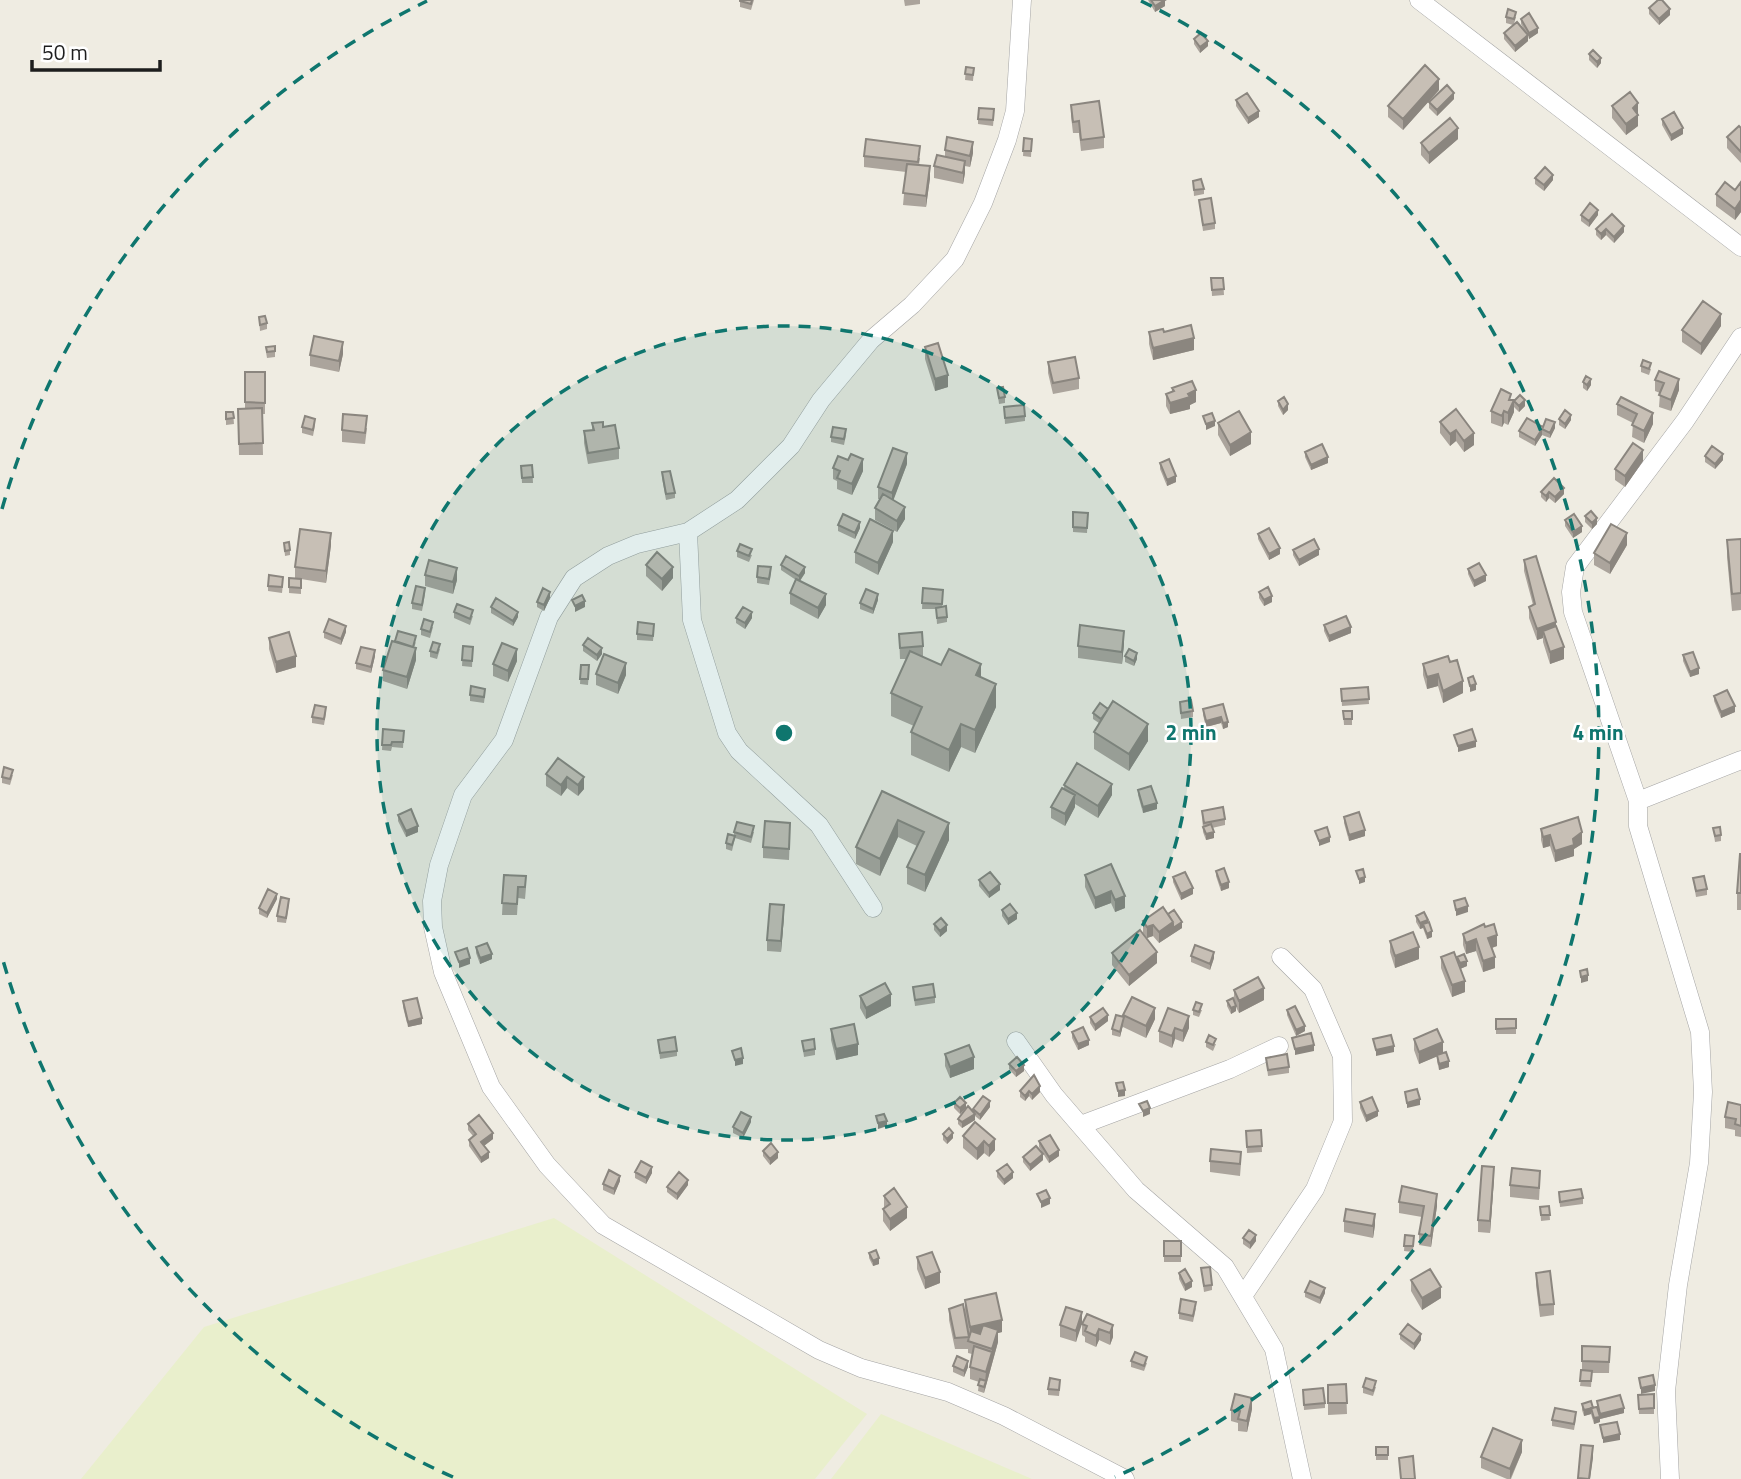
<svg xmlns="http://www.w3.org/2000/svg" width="1741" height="1479" font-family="'Titillium Web',sans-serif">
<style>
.farmland{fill:#e9efcc}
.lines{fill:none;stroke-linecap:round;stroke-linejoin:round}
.minor-casing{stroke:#a4a4a4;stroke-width:19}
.minor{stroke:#fff;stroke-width:18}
.wall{fill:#aba49c}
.shaded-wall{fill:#8b867f}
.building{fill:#c7bfb5;stroke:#8b867f;stroke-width:2}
.ring{fill:none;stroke:#0f766e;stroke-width:3.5;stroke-dasharray:12 9}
.centre{fill:#0f766e;stroke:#fff;stroke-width:3.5}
.ring-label{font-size:21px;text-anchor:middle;font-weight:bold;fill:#0f766e;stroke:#fff;stroke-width:5;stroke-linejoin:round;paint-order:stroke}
</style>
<rect width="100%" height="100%" fill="#efece2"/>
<path class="farmland" d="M 554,1218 L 867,1414 L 815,1479 L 81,1479 L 204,1327 Z
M 881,1414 L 1032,1479 L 831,1479 Z"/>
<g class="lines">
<g class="minor-casing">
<path id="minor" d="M 1022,0 L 1015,111 L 1007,140 L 983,203 L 955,259 L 912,305 L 871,340 L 821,400 L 791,446 L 737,500 L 688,532 L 637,544 L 608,556 L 574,578 L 549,617 L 504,740 L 463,795 L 439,865 L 432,901 L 433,927 L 443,972 L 491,1087 L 547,1165 L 603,1225 L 819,1350 L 861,1368 L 948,1392 L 1004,1416 L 1125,1479
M 1419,0 L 1741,247
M 688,532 L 692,620 L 727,733 L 739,751 L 819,825 L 873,908
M 1638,801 L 1741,760
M 1016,1041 L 1054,1095 L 1136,1190 L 1225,1267 L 1274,1349 L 1302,1479
M 1081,1125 L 1230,1069 L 1279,1046
M 1243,1296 L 1315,1189 L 1343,1121 L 1342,1056 L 1313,989 L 1281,957
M 1670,1479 L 1666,1391 L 1678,1285 L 1699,1163 L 1703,1092 L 1700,1032 L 1638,826 L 1638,801 L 1573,612 L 1571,592 L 1575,567 L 1685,421 L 1741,337"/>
</g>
<use href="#minor" class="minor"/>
</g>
<path class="wall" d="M 740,0 L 754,0 L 751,10 L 740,7 Z
M 904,0 L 920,0 L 920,4 L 905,6 Z
M 1148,0 L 1165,0 L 1165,6 L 1155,12 Z
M 1649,8 L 1670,15 L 1659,25 L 1649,14 Z
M 1506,17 L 1516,17 L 1514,24 L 1525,32 L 1521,24 L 1521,19 L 1538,33 L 1529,39 L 1528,36 L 1528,41 L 1515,52 L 1504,39 L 1504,33 L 1513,25 L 1506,23 Z
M 1194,39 L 1208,46 L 1200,53 L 1194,44 Z
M 1589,54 L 1601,63 L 1597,68 L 1589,60 Z
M 966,67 L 974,68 L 973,81 L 965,80 Z
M 1439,90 L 1403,130 L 1388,117 L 1388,106 Z
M 1454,99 L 1437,116 L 1429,108 L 1429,102 Z
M 1236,100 L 1259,117 L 1248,124 L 1236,106 Z
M 1071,105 L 1104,137 L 1104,148 L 1081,151 L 1079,133 L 1073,133 L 1071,116 Z
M 1612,106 L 1638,115 L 1638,126 L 1626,135 L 1612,118 Z
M 994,115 L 993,126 L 978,124 L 978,119 Z
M 1662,119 L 1683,134 L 1671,141 L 1662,125 Z
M 1741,128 L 1741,163 L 1727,148 L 1727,137 Z
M 1024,138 L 1032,139 L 1031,157 L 1023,156 Z
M 1458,139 L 1429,164 L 1421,155 L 1421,143 Z
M 945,150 L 973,153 L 970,167 L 965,166 L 965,173 L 963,184 L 934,178 L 934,166 L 945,157 Z
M 864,156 L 920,158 L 919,165 L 930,178 L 926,207 L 903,205 L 906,172 L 864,167 Z
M 1535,178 L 1553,180 L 1544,191 L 1535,184 Z
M 1193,181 L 1204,189 L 1204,194 L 1194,196 Z
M 1741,182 L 1741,212 L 1735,220 L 1716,206 L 1716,194 L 1735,190 Z
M 1199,200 L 1215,223 L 1215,229 L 1203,231 Z
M 1612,214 L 1624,232 L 1614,243 L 1606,235 L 1601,240 L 1596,235 L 1596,229 Z
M 1581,215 L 1598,215 L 1589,227 L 1581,221 Z
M 1211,278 L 1223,278 L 1224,295 L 1212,296 Z
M 259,317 L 267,323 L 267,329 L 260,331 Z
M 1721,326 L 1701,355 L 1682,342 L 1682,330 Z
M 1149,332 L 1164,332 L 1194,350 L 1153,360 L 1149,344 Z
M 275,346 L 275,357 L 267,358 L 266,352 Z
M 925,347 L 948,387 L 935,391 L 925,359 Z
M 343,354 L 339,372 L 310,366 L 310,355 Z
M 1048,362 L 1079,378 L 1079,389 L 1053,394 L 1048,373 Z
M 1641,366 L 1651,369 L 1649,375 L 1641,372 Z
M 245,372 L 265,372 L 265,414 L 262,414 L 263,455 L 239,455 L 238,409 L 245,409 Z
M 1655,380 L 1679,390 L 1671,411 L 1659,407 L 1660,393 L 1655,391 Z
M 1583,382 L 1591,385 L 1587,391 L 1583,388 Z
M 997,388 L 1005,397 L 1005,403 L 999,404 Z
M 1172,388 L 1196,402 L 1190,405 L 1190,409 L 1170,414 L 1166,406 L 1166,394 L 1172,392 Z
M 1621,397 L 1653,424 L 1644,443 L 1632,437 L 1633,423 L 1617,415 L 1617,404 Z
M 1511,400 L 1514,412 L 1508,425 L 1504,423 L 1502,427 L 1491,423 L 1491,411 Z
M 1278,401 L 1288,410 L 1283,415 L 1278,406 Z
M 1514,401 L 1525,406 L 1519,412 L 1514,407 Z
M 1004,407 L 1025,416 L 1025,421 L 1005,424 Z
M 1456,409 L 1474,445 L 1464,452 L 1456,441 L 1450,446 L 1440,433 L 1440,422 Z
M 233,412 L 234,424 L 226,425 L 226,418 Z
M 1559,419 L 1571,420 L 1565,429 L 1559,425 Z
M 592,423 L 603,427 L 619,448 L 619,459 L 588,464 L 584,443 L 584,431 L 592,430 Z
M 1218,423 L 1251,444 L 1230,456 L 1218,435 Z
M 315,425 L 313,436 L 302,433 L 302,427 Z
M 1543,427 L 1555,428 L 1550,438 L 1542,435 L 1535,446 L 1519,437 L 1519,431 Z
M 367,428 L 365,444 L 342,442 L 342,430 Z
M 846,435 L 844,445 L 831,442 L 831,437 Z
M 1305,452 L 1328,463 L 1311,470 L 1305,457 Z
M 1705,456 L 1723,460 L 1715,469 L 1705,462 Z
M 1643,461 L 1625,487 L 1615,480 L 1615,469 Z
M 1160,463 L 1176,482 L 1167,486 L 1160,469 Z
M 907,464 L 893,500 L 905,519 L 897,532 L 875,520 L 875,508 L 880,499 L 878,499 L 878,487 Z
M 532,465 L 533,483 L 522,483 L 521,466 Z
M 833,468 L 863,471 L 852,495 L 837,489 L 837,481 L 833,479 Z
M 662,472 L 675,493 L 675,498 L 666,500 L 662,478 Z
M 1541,492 L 1564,494 L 1555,503 L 1549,498 L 1546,502 L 1541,497 Z
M 1073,512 L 1088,513 L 1087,533 L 1073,532 Z
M 1585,516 L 1597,524 L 1592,529 L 1585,522 Z
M 1565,520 L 1582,532 L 1573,538 L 1565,526 Z
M 838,525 L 860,528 L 855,539 L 838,531 Z
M 1258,534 L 1280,554 L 1269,560 L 1258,539 Z
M 1741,539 L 1741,610 L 1732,611 L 1727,557 L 1727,540 Z
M 893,542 L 878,575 L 855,563 L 855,552 Z
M 284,543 L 290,550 L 290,555 L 285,556 Z
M 331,545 L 326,583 L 301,579 L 301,594 L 289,593 L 289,578 L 295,578 L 295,567 Z
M 1627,545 L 1610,574 L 1594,565 L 1594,553 Z
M 1293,550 L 1319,555 L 1299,566 L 1293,555 Z
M 737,551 L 752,555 L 749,562 L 737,557 Z
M 1524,560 L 1556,626 L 1564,659 L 1550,664 L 1543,642 L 1543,638 L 1537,640 L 1529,618 L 1529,607 L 1533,605 L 1524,571 Z
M 646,565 L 673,578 L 662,591 L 646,576 Z
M 781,565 L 805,573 L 800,581 L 826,605 L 818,619 L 790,604 L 790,593 L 796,580 L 781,570 Z
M 1468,569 L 1486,581 L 1474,587 L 1468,574 Z
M 771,573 L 769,585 L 757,583 L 757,577 Z
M 425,575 L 457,580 L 453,594 L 425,586 Z
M 283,583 L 282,593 L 268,591 L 268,586 Z
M 923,588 L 943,590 L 942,607 L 947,617 L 947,622 L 937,624 L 936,609 L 922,609 Z
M 1259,592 L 1272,602 L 1264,606 L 1259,598 Z
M 425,594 L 422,611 L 412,609 L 412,603 Z
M 550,598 L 544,611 L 537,607 L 537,602 Z
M 878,600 L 873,614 L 860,609 L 860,603 Z
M 491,607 L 518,617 L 513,626 L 491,613 Z
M 454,612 L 473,616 L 470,625 L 454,618 Z
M 736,618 L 752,618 L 745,629 L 736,623 Z
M 1324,625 L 1351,633 L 1329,642 L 1324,631 Z
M 433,627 L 430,638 L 421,635 L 421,629 Z
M 654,630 L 653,641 L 637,640 L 637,634 Z
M 324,632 L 346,632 L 341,645 L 324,638 Z
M 899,634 L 923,646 L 923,657 L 941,665 L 981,678 L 996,707 L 975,753 L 961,747 L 949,772 L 911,755 L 911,732 L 914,726 L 891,716 L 891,693 L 907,659 L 900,659 Z
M 269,638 L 296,667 L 276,673 L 269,649 Z
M 416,642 L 414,648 L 416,660 L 407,689 L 383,681 L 383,670 Z
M 1124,643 L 1122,664 L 1078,658 L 1078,646 Z
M 583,645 L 602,654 L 597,661 L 583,651 Z
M 463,646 L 473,647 L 472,667 L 462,666 Z
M 440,649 L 437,659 L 430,657 L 430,651 Z
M 1683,655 L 1699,674 L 1690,677 L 1683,661 Z
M 375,656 L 371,673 L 356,669 L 356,663 Z
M 1125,656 L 1137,659 L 1134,666 L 1125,662 Z
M 517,661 L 508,682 L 493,676 L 493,664 Z
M 1450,662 L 1463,693 L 1443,703 L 1438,686 L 1427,689 L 1423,675 L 1423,664 Z
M 581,665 L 589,671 L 588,685 L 580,684 Z
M 596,674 L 626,675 L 618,694 L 596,685 Z
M 1368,687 L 1369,704 L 1342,706 L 1341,689 Z
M 485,694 L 484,703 L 470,701 L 470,695 Z
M 1714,696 L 1735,712 L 1721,718 L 1714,701 Z
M 1180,702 L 1193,711 L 1193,717 L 1181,719 Z
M 1223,704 L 1228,727 L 1223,729 L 1221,723 L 1206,727 L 1203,715 L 1203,709 Z
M 1108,709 L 1148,741 L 1129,771 L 1094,749 L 1094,732 L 1099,723 L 1093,719 L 1093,713 Z
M 1343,711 L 1352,711 L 1352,725 L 1344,725 Z
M 326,713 L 324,725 L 312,723 L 312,717 Z
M 383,729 L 404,731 L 403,748 L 392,747 L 391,751 L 382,750 Z
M 779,732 L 791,734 L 788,741 L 779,737 Z
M 558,758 L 584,789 L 578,796 L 567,788 L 561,796 L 546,786 L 546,774 Z
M 13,775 L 10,785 L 2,783 L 2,777 Z
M 1064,785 L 1112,795 L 1098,818 L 1075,804 L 1075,807 L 1065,826 L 1051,818 L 1051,807 L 1064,789 Z
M 1138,790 L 1157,809 L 1143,813 L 1138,795 Z
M 882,791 L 949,840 L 925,892 L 907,884 L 907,867 L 917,846 L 898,837 L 880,876 L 856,864 L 856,847 Z
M 1202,811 L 1225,819 L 1225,825 L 1212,828 L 1214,838 L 1206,840 L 1203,832 Z
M 398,815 L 418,832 L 406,837 L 398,821 Z
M 1344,817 L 1365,836 L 1349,841 L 1344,823 Z
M 1713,828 L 1721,835 L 1721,841 L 1715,842 Z
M 1541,829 L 1582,844 L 1574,849 L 1574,856 L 1555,862 L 1550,846 L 1543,848 L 1541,840 Z
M 734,832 L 754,832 L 751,843 L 735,838 L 732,851 L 726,849 L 726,843 L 734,836 Z
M 790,834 L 789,860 L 763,858 L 763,847 Z
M 1741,854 L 1741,910 L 1737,910 L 1737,893 Z
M 1216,871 L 1229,888 L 1221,891 L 1216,876 Z
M 504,875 L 526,888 L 525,899 L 518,898 L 517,915 L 502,915 Z
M 1085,875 L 1125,896 L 1125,908 L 1115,912 L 1111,903 L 1095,909 L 1085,887 Z
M 1173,877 L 1193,894 L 1181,900 L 1173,882 Z
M 1693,878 L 1707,889 L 1707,895 L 1696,897 Z
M 979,880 L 1000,890 L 989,898 L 979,886 Z
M 277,899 L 267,918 L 259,914 L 259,908 Z
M 289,904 L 286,923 L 277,922 L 277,916 Z
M 1002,910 L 1017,919 L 1008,925 L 1002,916 Z
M 1168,914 L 1182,928 L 1159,943 L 1153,936 L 1147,938 L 1143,933 L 1143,921 Z
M 784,916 L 781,952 L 767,951 L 767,940 Z
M 1416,916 L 1428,922 L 1432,937 L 1427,939 L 1423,928 L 1420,929 L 1416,922 Z
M 934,924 L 947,931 L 940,937 L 934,930 Z
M 1485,927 L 1497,946 L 1492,948 L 1495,968 L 1483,972 L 1476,951 L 1466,954 L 1463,945 L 1463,934 Z
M 1390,941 L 1419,959 L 1395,968 L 1390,952 Z
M 476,947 L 492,959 L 480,964 L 476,953 Z
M 1112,953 L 1157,963 L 1129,986 L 1112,965 Z
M 1191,956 L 1214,958 L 1210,970 L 1191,962 Z
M 1441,957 L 1457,961 L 1457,957 L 1467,966 L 1460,969 L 1465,992 L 1452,997 L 1441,968 Z
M 913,987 L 935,997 L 935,1003 L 915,1006 Z
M 1234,990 L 1264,1000 L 1239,1013 L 1236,1007 L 1236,1011 L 1231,1014 L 1227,1006 L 1227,1001 L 1234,999 Z
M 860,996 L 891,1006 L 866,1019 L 860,1008 Z
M 403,1001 L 422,1024 L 408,1027 L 403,1007 Z
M 1168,1008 L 1189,1028 L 1183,1042 L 1175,1039 L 1172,1048 L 1159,1042 L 1159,1031 Z
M 1193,1010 L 1202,1010 L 1199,1017 L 1193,1015 Z
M 1287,1010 L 1305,1031 L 1296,1036 L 1287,1015 Z
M 1123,1015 L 1155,1019 L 1146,1038 L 1123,1027 L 1123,1025 L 1120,1037 L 1112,1035 L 1112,1029 L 1123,1017 Z
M 1090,1017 L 1108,1021 L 1095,1031 L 1090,1023 Z
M 1496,1019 L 1516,1019 L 1516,1034 L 1496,1034 Z
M 831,1029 L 858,1055 L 836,1060 L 831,1040 Z
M 1072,1032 L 1089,1045 L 1078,1050 L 1072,1038 Z
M 1414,1039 L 1443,1054 L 1449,1067 L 1439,1070 L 1437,1061 L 1437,1056 L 1419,1064 L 1414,1050 Z
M 658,1040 L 677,1051 L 677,1056 L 660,1059 Z
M 802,1041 L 815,1049 L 815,1055 L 804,1057 Z
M 1206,1042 L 1216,1044 L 1213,1051 L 1206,1047 Z
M 945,1054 L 974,1069 L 950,1078 L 945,1066 Z
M 1266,1058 L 1289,1067 L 1289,1073 L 1268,1076 Z
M 1009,1064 L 1024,1071 L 1016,1077 L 1009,1069 Z
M 1020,1091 L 1040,1092 L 1032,1100 L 1029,1096 L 1025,1101 L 1020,1097 Z
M 1360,1102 L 1378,1116 L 1366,1122 L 1360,1108 Z
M 954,1103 L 966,1108 L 960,1114 L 954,1108 Z
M 1741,1105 L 1741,1137 L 1735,1136 L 1735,1130 L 1725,1128 L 1725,1117 Z
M 990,1107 L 980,1120 L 975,1116 L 975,1120 L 962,1128 L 958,1124 L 958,1119 L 973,1112 L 973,1109 Z
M 751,1122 L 743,1138 L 733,1133 L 733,1127 Z
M 975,1122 L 995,1150 L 989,1157 L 984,1153 L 977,1160 L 963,1148 L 963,1136 Z
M 468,1124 L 493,1139 L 484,1146 L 489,1158 L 481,1163 L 469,1146 L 469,1140 L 473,1136 L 468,1130 Z
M 1261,1130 L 1262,1152 L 1247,1153 L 1246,1131 Z
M 943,1134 L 953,1138 L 947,1144 L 943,1140 Z
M 1039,1141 L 1059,1156 L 1049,1163 L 1039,1147 Z
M 763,1151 L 778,1158 L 770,1165 L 763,1156 Z
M 1023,1157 L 1043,1160 L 1030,1171 L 1023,1162 Z
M 1210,1161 L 1241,1164 L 1240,1176 L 1210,1172 Z
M 997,1171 L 1013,1178 L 1004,1185 L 997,1177 Z
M 635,1172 L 652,1173 L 646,1184 L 635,1178 Z
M 1494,1178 L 1490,1233 L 1478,1232 L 1478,1220 Z
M 620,1181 L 614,1195 L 603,1190 L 603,1184 Z
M 1540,1183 L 1539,1200 L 1510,1197 L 1510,1185 Z
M 688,1185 L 677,1200 L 667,1192 L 667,1187 Z
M 1559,1192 L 1583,1198 L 1583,1204 L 1560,1207 Z
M 884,1196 L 907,1218 L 890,1231 L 883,1221 L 883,1209 L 884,1208 Z
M 1399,1202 L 1437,1206 L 1431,1247 L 1419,1245 L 1419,1234 L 1422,1217 L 1399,1213 Z
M 1549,1206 L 1550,1220 L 1541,1221 L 1540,1207 Z
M 1344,1221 L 1375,1225 L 1373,1238 L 1344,1232 Z
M 1405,1235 L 1414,1236 L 1413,1252 L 1404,1251 Z
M 1243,1238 L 1256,1241 L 1250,1249 L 1243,1244 Z
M 1164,1241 L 1181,1241 L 1181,1262 L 1164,1262 Z
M 869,1253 L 879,1264 L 873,1266 L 869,1258 Z
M 917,1257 L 940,1283 L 925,1289 L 917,1269 Z
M 1201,1268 L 1212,1285 L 1212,1290 L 1204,1292 Z
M 1179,1273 L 1192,1287 L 1185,1291 L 1179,1279 Z
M 1536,1273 L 1554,1304 L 1554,1315 L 1540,1317 L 1536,1285 Z
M 1411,1280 L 1441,1298 L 1422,1310 L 1411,1291 Z
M 1305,1292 L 1325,1293 L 1320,1304 L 1305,1297 Z
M 965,1300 L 1002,1332 L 998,1333 L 998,1342 L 984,1393 L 978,1391 L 979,1382 L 970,1379 L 970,1367 L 972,1354 L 968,1353 L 968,1349 L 955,1349 L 949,1320 L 949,1309 L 965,1311 Z
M 1196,1308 L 1193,1322 L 1179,1319 L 1179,1313 Z
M 1082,1312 L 1076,1342 L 1060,1337 L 1060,1325 Z
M 1082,1324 L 1113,1325 L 1113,1337 L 1110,1345 L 1099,1340 L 1096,1347 L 1085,1342 L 1085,1337 L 1082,1335 Z
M 1400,1334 L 1421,1340 L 1414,1350 L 1400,1339 Z
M 1582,1346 L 1610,1347 L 1609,1373 L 1592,1373 L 1591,1387 L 1580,1386 L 1582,1370 Z
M 1131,1361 L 1147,1363 L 1144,1371 L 1131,1367 Z
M 953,1366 L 968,1367 L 964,1377 L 953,1372 Z
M 1346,1384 L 1347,1414 L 1328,1415 L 1328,1385 Z
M 1060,1386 L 1059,1396 L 1048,1395 L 1048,1389 Z
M 1363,1387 L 1376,1387 L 1373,1396 L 1363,1393 Z
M 1303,1390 L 1325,1403 L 1325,1408 L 1304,1410 Z
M 1654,1394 L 1654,1414 L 1639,1414 L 1638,1395 Z
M 1597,1401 L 1624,1413 L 1600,1419 L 1600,1417 L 1600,1422 L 1594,1424 L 1591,1414 L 1584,1416 L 1582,1410 L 1582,1404 L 1593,1408 L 1597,1407 Z
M 1252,1409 L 1247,1432 L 1238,1431 L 1238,1423 L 1231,1421 L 1231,1410 Z
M 1576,1418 L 1574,1430 L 1552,1426 L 1552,1420 Z
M 1376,1447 L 1388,1447 L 1388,1460 L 1376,1460 Z
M 1522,1452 L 1511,1479 L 1507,1479 L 1481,1468 L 1481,1457 Z"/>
<path class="shaded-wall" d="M 1165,0 L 1165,6 L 1155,12 L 1155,6 Z
M 1670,9 L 1670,15 L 1659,25 L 1659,19 Z
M 1538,28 L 1538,33 L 1529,39 L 1529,33 Z
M 1528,35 L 1528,41 L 1515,52 L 1515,46 Z
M 1208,41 L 1208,46 L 1200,53 L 1200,47 Z
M 1601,58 L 1601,63 L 1597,68 L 1597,62 Z
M 1439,79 L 1439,90 L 1403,130 L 1403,119 Z
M 1454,93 L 1454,99 L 1437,116 L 1437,110 Z
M 1638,103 L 1638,126 L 1626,135 L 1626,124 L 1633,108 Z
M 1259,111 L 1259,117 L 1248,124 L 1248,118 Z
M 1458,128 L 1458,139 L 1429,164 L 1429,153 Z
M 1683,128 L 1683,134 L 1671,141 L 1671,135 Z
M 973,142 L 973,153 L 970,167 L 970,156 Z
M 965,161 L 965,173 L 963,184 L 963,173 Z
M 930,166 L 930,178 L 926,207 L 926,196 Z
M 1553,175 L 1553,180 L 1544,191 L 1544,185 Z
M 1741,200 L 1741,212 L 1735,220 L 1735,209 Z
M 1598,210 L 1598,215 L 1589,227 L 1589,221 Z
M 1624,226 L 1624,232 L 1614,243 L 1614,237 Z
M 1606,229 L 1606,235 L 1601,240 L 1601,234 Z
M 1721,314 L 1721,326 L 1701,355 L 1701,344 Z
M 1194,338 L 1194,350 L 1153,360 L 1153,348 Z
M 343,342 L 343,354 L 339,372 L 339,361 Z
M 948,375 L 948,387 L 935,391 L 935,379 Z
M 1591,379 L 1591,385 L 1587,391 L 1587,385 Z
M 1679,379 L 1679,390 L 1671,411 L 1671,400 Z
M 1196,390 L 1196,402 L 1190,405 L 1190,409 L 1170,414 L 1170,403 Z
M 1514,400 L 1514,412 L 1508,425 L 1508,413 Z
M 1525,400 L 1525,406 L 1519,412 L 1519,406 Z
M 1288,404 L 1288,410 L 1283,415 L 1283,410 Z
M 1504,411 L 1504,423 L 1502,427 L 1502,416 Z
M 1653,413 L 1653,424 L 1644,443 L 1644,431 Z
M 1571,415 L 1571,420 L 1565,429 L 1565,424 Z
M 1215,421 L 1215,426 L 1206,430 L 1206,424 Z
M 1555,422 L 1555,428 L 1550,438 L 1550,433 Z
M 1542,429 L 1542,435 L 1535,446 L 1535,440 Z
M 1456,430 L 1456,441 L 1450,446 L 1450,434 Z
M 1251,432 L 1251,444 L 1230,456 L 1230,445 Z
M 1474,433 L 1474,445 L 1464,452 L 1464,441 Z
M 1643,450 L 1643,461 L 1625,487 L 1625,476 Z
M 907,453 L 907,464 L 892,504 L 892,493 Z
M 1723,454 L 1723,460 L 1715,469 L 1715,464 Z
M 1328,457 L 1328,463 L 1311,470 L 1311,465 Z
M 863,459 L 863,471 L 852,495 L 852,484 Z
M 1176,476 L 1176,482 L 1167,486 L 1167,480 Z
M 1564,488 L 1564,494 L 1555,503 L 1555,497 Z
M 1549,492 L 1549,498 L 1546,502 L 1546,496 Z
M 905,507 L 905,519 L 897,532 L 897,521 Z
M 1597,518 L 1597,524 L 1592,529 L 1592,523 Z
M 860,522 L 860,528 L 855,539 L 855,533 Z
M 1582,526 L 1582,532 L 1573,538 L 1573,532 Z
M 893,531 L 893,542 L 878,575 L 878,563 Z
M 331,533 L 331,545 L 326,583 L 326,571 Z
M 1627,533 L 1627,545 L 1610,574 L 1610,563 Z
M 1280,548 L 1280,554 L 1269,560 L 1269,554 Z
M 1319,549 L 1319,555 L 1299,566 L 1299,560 Z
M 673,567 L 673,578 L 662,591 L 662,579 Z
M 805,567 L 805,573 L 799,582 L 799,576 Z
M 457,568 L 457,580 L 453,594 L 453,582 Z
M 1486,575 L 1486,581 L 1474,587 L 1474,581 Z
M 550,592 L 550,598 L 544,611 L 544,605 Z
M 826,594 L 826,605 L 818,619 L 818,608 Z
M 878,594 L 878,600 L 873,614 L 873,609 Z
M 1272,596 L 1272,602 L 1264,606 L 1264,600 Z
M 585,601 L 585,607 L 575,612 L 575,606 Z
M 518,612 L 518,617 L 513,626 L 513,621 Z
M 752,612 L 752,618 L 745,629 L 745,623 Z
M 1556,622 L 1556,633 L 1543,631 L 1543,638 L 1537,640 L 1537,629 Z
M 346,626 L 346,632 L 341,645 L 341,639 Z
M 1351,627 L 1351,633 L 1329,642 L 1329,636 Z
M 1124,631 L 1124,643 L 1122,664 L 1122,652 Z
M 1564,647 L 1564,659 L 1550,664 L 1550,652 Z
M 416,648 L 416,660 L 407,689 L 407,677 Z
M 602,648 L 602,654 L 597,661 L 597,655 Z
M 517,649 L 517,661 L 508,682 L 508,671 Z
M 375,650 L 375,656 L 371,673 L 371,667 Z
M 1137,653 L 1137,659 L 1134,666 L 1134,661 Z
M 296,656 L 296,667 L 276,673 L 276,662 Z
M 626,663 L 626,675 L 618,694 L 618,683 Z
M 981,664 L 981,686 L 976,675 Z
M 1699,668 L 1699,674 L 1690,677 L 1690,672 Z
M 1438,674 L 1438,686 L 1427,689 L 1427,677 Z
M 1463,681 L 1463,693 L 1443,703 L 1443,691 Z
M 996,684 L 996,707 L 975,753 L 975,730 Z
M 1476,684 L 1476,690 L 1470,692 L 1470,686 Z
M 1735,706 L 1735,712 L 1721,718 L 1721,712 Z
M 1221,717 L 1221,723 L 1206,727 L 1206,721 Z
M 1228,722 L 1228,727 L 1223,729 L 1223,723 Z
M 961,724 L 961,747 L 949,772 L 949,750 Z
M 1148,724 L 1148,741 L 1129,771 L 1129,754 Z
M 1476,741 L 1476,747 L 1458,752 L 1458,746 Z
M 567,777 L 567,788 L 561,796 L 561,785 Z
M 584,777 L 584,789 L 578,796 L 578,785 Z
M 1112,784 L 1112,795 L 1098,818 L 1098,806 Z
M 1075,795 L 1075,807 L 1065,826 L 1065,814 Z
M 1157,803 L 1157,809 L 1143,813 L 1143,807 Z
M 898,820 L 898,837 L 880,876 L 880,859 Z
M 949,823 L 949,840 L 925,892 L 925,875 Z
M 418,826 L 418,832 L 406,837 L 406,831 Z
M 1365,830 L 1365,836 L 1349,841 L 1349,835 Z
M 1214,832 L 1214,838 L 1206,840 L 1206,834 Z
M 1582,832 L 1582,844 L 1574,849 L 1574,856 L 1555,862 L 1555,851 Z
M 1550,835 L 1550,846 L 1543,848 L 1543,837 Z
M 1330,837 L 1330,842 L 1319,846 L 1319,841 Z
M 1365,877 L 1365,882 L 1359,884 L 1359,879 Z
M 1229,882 L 1229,888 L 1221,891 L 1221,885 Z
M 1000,884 L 1000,890 L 989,898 L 989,893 Z
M 1193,888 L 1193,894 L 1181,900 L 1181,894 Z
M 1111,891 L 1111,903 L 1095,909 L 1095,898 Z
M 277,894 L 277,899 L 267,918 L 267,913 Z
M 1125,896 L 1125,908 L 1115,912 L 1115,900 Z
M 784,905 L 784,916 L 781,952 L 781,941 Z
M 1468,906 L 1468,912 L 1456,916 L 1456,910 Z
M 1017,913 L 1017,919 L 1008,925 L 1008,919 Z
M 1428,920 L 1428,925 L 1423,924 L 1423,928 L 1420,929 L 1420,923 Z
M 1173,922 L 1182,922 L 1182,928 L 1159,943 L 1159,932 Z
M 947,925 L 947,931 L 940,937 L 940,931 Z
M 1153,925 L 1153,936 L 1147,938 L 1147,927 Z
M 1432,931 L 1432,937 L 1427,939 L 1427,934 Z
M 1497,935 L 1497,946 L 1488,949 L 1488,938 Z
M 1476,939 L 1476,951 L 1466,954 L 1466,943 Z
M 1419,947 L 1419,959 L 1395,968 L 1395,956 Z
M 1157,952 L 1157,963 L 1129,986 L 1129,975 Z
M 1214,952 L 1214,958 L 1210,970 L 1210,964 Z
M 492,954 L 492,959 L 480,964 L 480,958 Z
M 1495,957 L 1495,968 L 1483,972 L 1483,961 Z
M 470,958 L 470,964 L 459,968 L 459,962 Z
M 1467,961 L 1467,966 L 1460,969 L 1460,963 Z
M 1588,975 L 1588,981 L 1581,983 L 1581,977 Z
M 1465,981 L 1465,992 L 1452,997 L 1452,985 Z
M 1264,988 L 1264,1000 L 1239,1013 L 1239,1001 Z
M 891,994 L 891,1006 L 866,1019 L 866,1008 Z
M 1236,1006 L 1236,1011 L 1231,1014 L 1231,1008 Z
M 1155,1008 L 1155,1019 L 1146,1038 L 1146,1026 Z
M 1108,1015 L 1108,1021 L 1095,1031 L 1095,1025 Z
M 1189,1016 L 1189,1028 L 1183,1042 L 1183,1031 Z
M 422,1018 L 422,1024 L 408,1027 L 408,1022 Z
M 1123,1019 L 1123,1025 L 1120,1037 L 1120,1032 Z
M 1305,1026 L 1305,1031 L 1296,1036 L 1296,1030 Z
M 1175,1028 L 1175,1039 L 1172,1048 L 1172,1036 Z
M 1089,1040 L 1089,1045 L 1078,1050 L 1078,1044 Z
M 1443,1042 L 1443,1054 L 1419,1064 L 1419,1052 Z
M 858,1044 L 858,1055 L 836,1060 L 836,1049 Z
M 1314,1045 L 1314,1051 L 1295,1055 L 1295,1049 Z
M 1394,1046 L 1394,1052 L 1376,1056 L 1376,1050 Z
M 974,1057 L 974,1069 L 950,1078 L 950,1067 Z
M 743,1058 L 743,1064 L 735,1066 L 735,1060 Z
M 1449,1061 L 1449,1067 L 1439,1070 L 1439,1064 Z
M 1024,1065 L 1024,1071 L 1016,1077 L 1016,1071 Z
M 1040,1086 L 1040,1092 L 1032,1100 L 1032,1094 Z
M 1125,1090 L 1125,1096 L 1118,1097 L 1118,1091 Z
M 1029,1091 L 1029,1096 L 1025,1101 L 1025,1096 Z
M 1420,1099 L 1420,1105 L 1407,1108 L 1407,1103 Z
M 990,1101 L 990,1107 L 980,1120 L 980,1115 Z
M 966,1103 L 966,1108 L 960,1114 L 960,1108 Z
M 1150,1108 L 1150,1114 L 1143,1117 L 1143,1111 Z
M 1378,1111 L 1378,1116 L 1366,1122 L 1366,1116 Z
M 975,1114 L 975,1120 L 962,1128 L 962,1122 Z
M 751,1117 L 751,1122 L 743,1138 L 743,1133 Z
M 887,1121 L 887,1126 L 878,1129 L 878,1123 Z
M 493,1133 L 493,1139 L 481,1148 L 481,1142 Z
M 953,1133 L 953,1138 L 947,1144 L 947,1139 Z
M 995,1139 L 995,1150 L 989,1157 L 989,1146 Z
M 984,1141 L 984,1153 L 977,1160 L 977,1149 Z
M 1059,1150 L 1059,1156 L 1049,1163 L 1049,1157 Z
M 489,1152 L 489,1158 L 481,1163 L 481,1158 Z
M 778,1152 L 778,1158 L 770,1165 L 770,1159 Z
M 1043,1154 L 1043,1160 L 1030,1171 L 1030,1165 Z
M 652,1167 L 652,1173 L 646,1184 L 646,1178 Z
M 1494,1167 L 1494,1178 L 1490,1233 L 1490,1221 Z
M 1013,1172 L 1013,1178 L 1004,1185 L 1004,1180 Z
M 620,1176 L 620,1181 L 614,1195 L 614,1189 Z
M 688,1180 L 688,1185 L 677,1200 L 677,1194 Z
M 1437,1194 L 1437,1206 L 1431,1247 L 1431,1236 Z
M 1050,1198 L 1050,1204 L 1041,1208 L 1041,1202 Z
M 907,1207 L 907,1218 L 890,1231 L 890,1219 Z
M 1375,1214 L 1375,1225 L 1373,1238 L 1373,1226 Z
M 1256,1235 L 1256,1241 L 1250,1249 L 1250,1243 Z
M 879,1258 L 879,1264 L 873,1266 L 873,1261 Z
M 940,1272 L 940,1283 L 925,1289 L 925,1278 Z
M 1192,1281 L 1192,1287 L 1185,1291 L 1185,1285 Z
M 1441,1287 L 1441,1298 L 1422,1310 L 1422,1298 Z
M 1325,1288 L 1325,1293 L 1320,1304 L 1320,1298 Z
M 1082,1312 L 1082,1324 L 1076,1342 L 1076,1331 Z
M 1002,1320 L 1002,1332 L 998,1333 L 998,1342 L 984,1393 L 986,1372 L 992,1353 L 992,1349 L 970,1339 L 970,1327 Z
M 1113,1325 L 1113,1337 L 1110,1345 L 1110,1333 Z
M 1099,1329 L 1099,1340 L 1096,1347 L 1096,1336 Z
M 1421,1334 L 1421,1340 L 1414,1350 L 1414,1344 Z
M 968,1361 L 968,1367 L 964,1377 L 964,1371 Z
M 1655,1385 L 1655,1391 L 1641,1394 L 1641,1388 Z
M 1252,1398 L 1252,1409 L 1247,1432 L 1247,1421 Z
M 1591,1408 L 1591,1414 L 1584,1416 L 1584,1410 Z
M 1624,1408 L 1624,1413 L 1600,1419 L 1600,1414 Z
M 1600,1417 L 1600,1422 L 1594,1424 L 1594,1418 Z
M 1620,1434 L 1620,1440 L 1603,1443 L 1603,1438 Z
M 1522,1440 L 1522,1452 L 1510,1479 L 1510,1469 Z
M 1593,1446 L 1593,1458 L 1590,1479 L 1589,1479 Z"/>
<path class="building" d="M 740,0 L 752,0 L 751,4 L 740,1 Z
M 1151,0 L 1165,0 L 1155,6 Z
M 1658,0 L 1662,0 L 1670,9 L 1659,19 L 1649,8 Z
M 1508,9 L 1516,12 L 1514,19 L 1506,17 Z
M 1529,13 L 1538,28 L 1529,33 L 1521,19 Z
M 1517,22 L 1528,35 L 1515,46 L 1504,33 Z
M 1201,33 L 1208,41 L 1200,47 L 1194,39 Z
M 1593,50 L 1601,58 L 1597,62 L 1589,54 Z
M 1425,65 L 1439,79 L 1403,119 L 1388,106 Z
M 966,67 L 974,68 L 973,75 L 965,74 Z
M 1447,85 L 1454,93 L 1437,110 L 1429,102 Z
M 1630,92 L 1638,103 L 1633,108 L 1638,115 L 1626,124 L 1612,106 Z
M 1247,93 L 1259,111 L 1248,118 L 1236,100 Z
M 1099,101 L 1104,137 L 1081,140 L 1079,121 L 1073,122 L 1071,105 Z
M 979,108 L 994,109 L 993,120 L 978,119 Z
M 1674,112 L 1683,128 L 1671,135 L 1662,119 Z
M 1450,118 L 1458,128 L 1429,153 L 1421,143 Z
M 1739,126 L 1741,128 L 1741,152 L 1727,137 Z
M 947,137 L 973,142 L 970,156 L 945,150 Z
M 1024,138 L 1032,139 L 1031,151 L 1023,151 Z
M 866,139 L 920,146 L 918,162 L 864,156 Z
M 937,155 L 965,161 L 963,173 L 934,166 Z
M 907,164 L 930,166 L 926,196 L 903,193 Z
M 1545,167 L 1553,175 L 1544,185 L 1535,178 Z
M 1201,179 L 1204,189 L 1194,190 L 1193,181 Z
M 1725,182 L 1735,190 L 1741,182 L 1741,200 L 1735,209 L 1716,194 Z
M 1211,198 L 1215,223 L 1203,225 L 1199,200 Z
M 1590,203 L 1598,210 L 1589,221 L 1581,215 Z
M 1612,214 L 1624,226 L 1614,237 L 1606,229 L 1601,234 L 1596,229 Z
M 1211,278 L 1223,278 L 1224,289 L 1212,290 Z
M 1703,301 L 1721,314 L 1701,344 L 1682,330 Z
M 265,316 L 267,323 L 260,325 L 259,317 Z
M 1191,325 L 1194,338 L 1153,348 L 1149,332 L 1163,329 L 1164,332 Z
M 314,336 L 343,342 L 339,361 L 310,355 Z
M 938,343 L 948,375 L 935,379 L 925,347 Z
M 275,346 L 275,351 L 267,352 L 266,347 Z
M 1075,357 L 1079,378 L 1053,383 L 1048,362 Z
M 1643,360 L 1651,363 L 1649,369 L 1641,366 Z
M 1659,371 L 1679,379 L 1671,400 L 1659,395 L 1664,383 L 1655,380 Z
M 245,372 L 265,372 L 265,403 L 245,402 Z
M 1586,376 L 1591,379 L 1587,385 L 1583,382 Z
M 1192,381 L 1196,390 L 1188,394 L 1190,397 L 1170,403 L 1166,394 L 1174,391 L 1172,388 Z
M 1003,387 L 1005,397 L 999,398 L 997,388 Z
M 1501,389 L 1511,394 L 1509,400 L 1514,400 L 1508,413 L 1504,411 L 1502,416 L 1491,411 Z
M 1520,395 L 1525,400 L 1519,406 L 1514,401 Z
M 1284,397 L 1288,404 L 1283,410 L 1278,401 Z
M 1621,397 L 1653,413 L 1644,431 L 1632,425 L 1637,414 L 1617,404 Z
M 1024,405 L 1025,416 L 1005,418 L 1004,407 Z
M 262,408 L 263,443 L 239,444 L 238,409 Z
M 1456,409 L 1474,433 L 1464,441 L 1456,430 L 1450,434 L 1440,422 Z
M 1565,410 L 1571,415 L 1565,424 L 1559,419 Z
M 1239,411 L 1251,432 L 1230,445 L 1218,423 Z
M 226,412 L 233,412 L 234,418 L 226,419 Z
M 1212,413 L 1215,421 L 1206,424 L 1203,416 Z
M 343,414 L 367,416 L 365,433 L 342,430 Z
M 305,416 L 315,419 L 313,430 L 302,427 Z
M 1527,418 L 1543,427 L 1546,419 L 1555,422 L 1550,433 L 1542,429 L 1535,440 L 1519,431 Z
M 603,422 L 603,427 L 615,425 L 619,448 L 588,453 L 584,431 L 594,430 L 592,423 Z
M 833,427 L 846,429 L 844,439 L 831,437 Z
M 1633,443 L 1643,450 L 1625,476 L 1615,469 Z
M 1322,444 L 1328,457 L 1311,465 L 1305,452 Z
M 1712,446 L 1723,454 L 1715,464 L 1705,456 Z
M 893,448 L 907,453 L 892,493 L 878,487 Z
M 851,454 L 863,459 L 852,484 L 837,478 L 840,471 L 833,468 L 838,456 L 848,460 Z
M 1169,459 L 1176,476 L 1167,480 L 1160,463 Z
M 532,465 L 533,477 L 522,478 L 521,466 Z
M 670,471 L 675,493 L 666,494 L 662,472 Z
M 1554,478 L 1564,488 L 1555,497 L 1549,492 L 1546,496 L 1541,492 Z
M 883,494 L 905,507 L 897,521 L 875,508 Z
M 1591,511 L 1597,518 L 1592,523 L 1585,516 Z
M 1073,512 L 1088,513 L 1087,528 L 1073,527 Z
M 843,514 L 860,522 L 855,533 L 838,525 Z
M 1574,514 L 1582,526 L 1573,532 L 1565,520 Z
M 870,519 L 893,531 L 878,563 L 855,552 Z
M 1611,524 L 1627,533 L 1610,563 L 1594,553 Z
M 1269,528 L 1280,548 L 1269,554 L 1258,534 Z
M 300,529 L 331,533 L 326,571 L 295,567 Z
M 1314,539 L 1319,549 L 1299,560 L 1293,550 Z
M 1741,539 L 1741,593 L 1732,594 L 1727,540 Z
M 289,542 L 290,550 L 285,551 L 284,543 Z
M 740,544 L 752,549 L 749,556 L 737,551 Z
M 657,552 L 673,567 L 662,579 L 646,565 Z
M 786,556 L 805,567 L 799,576 L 781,565 Z
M 1536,556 L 1556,622 L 1537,629 L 1529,607 L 1535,604 L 1524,560 Z
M 429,560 L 457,568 L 453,582 L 425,575 Z
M 1479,563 L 1486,575 L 1474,581 L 1468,569 Z
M 758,566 L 771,567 L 769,579 L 757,577 Z
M 269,575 L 283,577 L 282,587 L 268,586 Z
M 289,578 L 301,579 L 301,588 L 289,587 Z
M 796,579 L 826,594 L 818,608 L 790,593 Z
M 416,586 L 425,588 L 422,605 L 412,603 Z
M 1268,587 L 1272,596 L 1264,600 L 1259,592 Z
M 543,588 L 550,592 L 544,605 L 537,602 Z
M 923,588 L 943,590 L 942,604 L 922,603 Z
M 866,589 L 878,594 L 873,609 L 860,603 Z
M 582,595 L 585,601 L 575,606 L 572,600 Z
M 496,598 L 518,612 L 513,621 L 491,607 Z
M 457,604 L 473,610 L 470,619 L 454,612 Z
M 946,606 L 947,617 L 937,618 L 936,608 Z
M 743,607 L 752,612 L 745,623 L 736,618 Z
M 1346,616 L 1351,627 L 1329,636 L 1324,625 Z
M 329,619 L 346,626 L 341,639 L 324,632 Z
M 424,619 L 433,622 L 430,632 L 421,629 Z
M 638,622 L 654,624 L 653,636 L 637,634 Z
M 1080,625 L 1124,631 L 1122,652 L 1078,646 Z
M 1556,626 L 1564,647 L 1550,652 L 1543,631 Z
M 398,631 L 416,636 L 413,647 L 395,641 Z
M 289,632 L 296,656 L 276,662 L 269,638 Z
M 922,632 L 923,646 L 900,648 L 899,634 Z
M 588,638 L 602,648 L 597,655 L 583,645 Z
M 392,641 L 416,648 L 407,677 L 383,670 Z
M 433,642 L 440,644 L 437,653 L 430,651 Z
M 502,643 L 517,649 L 508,671 L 493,664 Z
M 463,646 L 473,647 L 472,661 L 462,660 Z
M 361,647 L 375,650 L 371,667 L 356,663 Z
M 949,649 L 981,664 L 976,675 L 996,684 L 975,730 L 961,724 L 949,750 L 911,732 L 922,707 L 891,693 L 910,651 L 941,665 Z
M 1129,649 L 1137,653 L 1134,661 L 1125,656 Z
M 1693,652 L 1699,668 L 1690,672 L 1683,655 Z
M 604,654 L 626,663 L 618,683 L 596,674 Z
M 1448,656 L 1450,662 L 1457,660 L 1463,681 L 1443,691 L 1438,674 L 1427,677 L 1423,664 Z
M 581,665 L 589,665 L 588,679 L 580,679 Z
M 1473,676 L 1476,684 L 1470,686 L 1468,678 Z
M 471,686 L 485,689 L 484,697 L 470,695 Z
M 1368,687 L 1369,699 L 1342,701 L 1341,689 Z
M 1727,690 L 1735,706 L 1721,712 L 1714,696 Z
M 1191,700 L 1193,711 L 1181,713 L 1180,702 Z
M 1113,701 L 1148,724 L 1129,754 L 1094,732 Z
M 1100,703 L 1108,709 L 1101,719 L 1093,713 Z
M 1223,704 L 1228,722 L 1223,723 L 1221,717 L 1206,721 L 1203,709 Z
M 315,705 L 326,707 L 324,719 L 312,717 Z
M 1343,711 L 1352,711 L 1352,719 L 1344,719 Z
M 781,725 L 791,728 L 788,735 L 779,732 Z
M 383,729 L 404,731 L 403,742 L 392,742 L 391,745 L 382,745 Z
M 1472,729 L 1476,741 L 1458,746 L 1454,735 Z
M 558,758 L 584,777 L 578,785 L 567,777 L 561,785 L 546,774 Z
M 1077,763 L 1112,784 L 1098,806 L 1064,785 Z
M 4,767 L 13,770 L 10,779 L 2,777 Z
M 1151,786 L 1157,803 L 1143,807 L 1138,790 Z
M 1062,788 L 1075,795 L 1065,814 L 1051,807 Z
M 882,791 L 949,823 L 925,875 L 907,867 L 924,832 L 898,820 L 880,859 L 856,847 Z
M 1223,807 L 1225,819 L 1204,823 L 1202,811 Z
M 411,809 L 418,826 L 406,831 L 398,815 Z
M 1359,812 L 1365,830 L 1349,835 L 1344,817 Z
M 1578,817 L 1582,832 L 1573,839 L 1574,845 L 1555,851 L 1550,835 L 1543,837 L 1541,829 Z
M 765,821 L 790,823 L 789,849 L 763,847 Z
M 737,822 L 754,826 L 751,837 L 734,832 Z
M 1211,824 L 1214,832 L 1206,834 L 1203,827 Z
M 1327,827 L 1330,837 L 1319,841 L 1315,831 Z
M 1720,827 L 1721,835 L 1715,836 L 1713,828 Z
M 728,834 L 735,836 L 732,845 L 726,843 Z
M 1740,854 L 1741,854 L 1741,893 L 1737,893 Z
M 1111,864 L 1125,896 L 1115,900 L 1111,891 L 1095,898 L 1085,875 Z
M 1224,868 L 1229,882 L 1221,885 L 1216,871 Z
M 1363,869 L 1365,877 L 1359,879 L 1356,871 Z
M 990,872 L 1000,884 L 989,893 L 979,880 Z
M 1185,872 L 1193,888 L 1181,894 L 1173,877 Z
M 504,875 L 526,876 L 525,887 L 518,887 L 517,904 L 502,903 Z
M 1704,876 L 1707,889 L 1696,891 L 1693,878 Z
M 268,889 L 277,894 L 267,913 L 259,908 Z
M 281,897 L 289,899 L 286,918 L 277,916 Z
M 1465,898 L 1468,906 L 1456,910 L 1454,901 Z
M 770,904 L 784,905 L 781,941 L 767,940 Z
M 1010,904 L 1017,913 L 1008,919 L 1002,910 Z
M 1163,907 L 1173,922 L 1159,932 L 1153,925 L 1147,927 L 1143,921 Z
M 1174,910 L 1182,922 L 1173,928 L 1173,922 L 1168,914 Z
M 1424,912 L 1428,920 L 1420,923 L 1416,916 Z
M 941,918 L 947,925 L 940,931 L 934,924 Z
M 1429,922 L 1432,931 L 1427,934 L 1423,924 Z
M 1484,924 L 1485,927 L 1494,924 L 1497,935 L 1488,938 L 1495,957 L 1483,961 L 1476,939 L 1466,943 L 1463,934 Z
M 1140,930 L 1157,952 L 1129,975 L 1112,953 Z
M 1413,932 L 1419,947 L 1395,956 L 1390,941 Z
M 487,943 L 492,954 L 480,958 L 476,947 Z
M 1195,945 L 1214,952 L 1210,964 L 1191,956 Z
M 467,948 L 470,958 L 459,962 L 455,952 Z
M 1454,952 L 1465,981 L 1452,985 L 1441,957 Z
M 1464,954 L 1467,961 L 1460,963 L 1457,957 Z
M 1587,969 L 1588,975 L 1581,977 L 1580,971 Z
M 1258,977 L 1264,988 L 1239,1001 L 1234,990 Z
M 885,983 L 891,994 L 866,1008 L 860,996 Z
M 933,984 L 935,997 L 915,1000 L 913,987 Z
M 1132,997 L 1155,1008 L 1146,1026 L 1123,1015 Z
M 417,998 L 422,1018 L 408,1022 L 403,1001 Z
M 1233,998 L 1236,1006 L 1231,1008 L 1227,1001 Z
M 1196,1002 L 1202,1004 L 1199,1012 L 1193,1010 Z
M 1295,1006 L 1305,1026 L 1296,1030 L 1287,1010 Z
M 1103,1008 L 1108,1015 L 1095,1025 L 1090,1017 Z
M 1168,1008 L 1189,1016 L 1183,1031 L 1175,1028 L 1172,1036 L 1159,1031 Z
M 1116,1015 L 1124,1017 L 1120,1032 L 1112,1029 Z
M 1496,1019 L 1516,1019 L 1516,1028 L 1496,1029 Z
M 854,1024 L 858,1044 L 836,1049 L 831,1029 Z
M 1083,1027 L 1089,1040 L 1078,1044 L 1072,1032 Z
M 1437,1029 L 1443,1042 L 1419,1052 L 1414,1039 Z
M 1311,1033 L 1314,1045 L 1295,1049 L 1292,1038 Z
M 1209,1035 L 1216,1039 L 1213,1045 L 1206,1042 Z
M 1391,1035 L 1394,1046 L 1376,1050 L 1373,1039 Z
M 675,1037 L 677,1051 L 660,1053 L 658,1040 Z
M 814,1039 L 815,1049 L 804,1051 L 802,1041 Z
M 969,1045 L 974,1057 L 950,1067 L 945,1054 Z
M 741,1048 L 743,1058 L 735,1060 L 732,1051 Z
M 1446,1052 L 1449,1061 L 1439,1064 L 1437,1055 Z
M 1287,1054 L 1289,1067 L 1268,1070 L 1266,1058 Z
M 1017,1057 L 1024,1065 L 1016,1071 L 1009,1064 Z
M 1034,1075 L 1040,1086 L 1032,1094 L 1029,1091 L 1025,1096 L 1020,1091 Z
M 1123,1082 L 1125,1090 L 1118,1091 L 1116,1083 Z
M 1417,1089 L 1420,1099 L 1407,1103 L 1405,1092 Z
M 983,1096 L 990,1101 L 980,1115 L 973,1109 Z
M 960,1097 L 966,1103 L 960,1108 L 954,1103 Z
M 1372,1097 L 1378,1111 L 1366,1116 L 1360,1102 Z
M 1147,1101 L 1150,1108 L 1143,1111 L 1139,1104 Z
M 1728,1102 L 1741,1105 L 1741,1126 L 1735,1124 L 1736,1119 L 1725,1117 Z
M 968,1106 L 975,1114 L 962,1122 L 958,1119 Z
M 741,1112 L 751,1117 L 743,1133 L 733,1127 Z
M 884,1114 L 887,1121 L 878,1123 L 876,1116 Z
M 479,1115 L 493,1133 L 481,1142 L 489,1152 L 481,1158 L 469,1140 L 476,1134 L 468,1124 Z
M 975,1122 L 995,1139 L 989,1146 L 984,1141 L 977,1149 L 963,1136 Z
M 949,1128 L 953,1133 L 947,1139 L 943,1134 Z
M 1261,1130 L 1262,1146 L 1247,1147 L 1246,1131 Z
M 1050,1135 L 1059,1150 L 1049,1157 L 1039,1141 Z
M 771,1143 L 778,1152 L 770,1159 L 763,1151 Z
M 1036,1146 L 1043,1154 L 1030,1165 L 1023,1157 Z
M 1211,1149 L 1241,1152 L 1240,1164 L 1210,1161 Z
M 641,1161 L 652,1167 L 646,1178 L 635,1172 Z
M 1007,1164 L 1013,1172 L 1004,1180 L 997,1171 Z
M 1482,1166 L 1494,1167 L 1490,1221 L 1478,1220 Z
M 1512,1168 L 1540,1171 L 1539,1188 L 1510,1185 Z
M 609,1170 L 620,1176 L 614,1189 L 603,1184 Z
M 679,1172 L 688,1180 L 677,1194 L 667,1187 Z
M 1402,1186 L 1437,1194 L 1431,1236 L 1419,1234 L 1424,1206 L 1399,1202 Z
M 894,1188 L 907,1207 L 890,1219 L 883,1209 L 890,1204 L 884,1196 Z
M 1581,1189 L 1583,1198 L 1560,1202 L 1559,1192 Z
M 1046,1190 L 1050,1198 L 1041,1202 L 1037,1194 Z
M 1549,1206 L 1550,1215 L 1541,1215 L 1540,1207 Z
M 1346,1209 L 1375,1214 L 1373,1226 L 1344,1221 Z
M 1249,1230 L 1256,1235 L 1250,1243 L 1243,1238 Z
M 1405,1235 L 1414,1236 L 1413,1246 L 1404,1246 Z
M 1164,1241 L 1181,1241 L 1181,1256 L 1164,1256 Z
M 876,1250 L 879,1258 L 873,1261 L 869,1253 Z
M 932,1252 L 940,1272 L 925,1278 L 917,1257 Z
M 1210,1267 L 1212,1285 L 1204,1286 L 1201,1268 Z
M 1185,1269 L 1192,1281 L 1185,1285 L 1179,1273 Z
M 1430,1269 L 1441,1287 L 1422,1298 L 1411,1280 Z
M 1550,1271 L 1554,1304 L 1540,1305 L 1536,1273 Z
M 1310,1281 L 1325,1288 L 1320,1298 L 1305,1292 Z
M 996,1293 L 1002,1320 L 970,1327 L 965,1300 Z
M 1181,1299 L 1196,1302 L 1193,1316 L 1179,1313 Z
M 963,1304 L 969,1337 L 955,1338 L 949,1309 Z
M 1066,1307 L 1082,1312 L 1076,1331 L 1060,1325 Z
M 1087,1314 L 1113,1325 L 1110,1333 L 1099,1329 L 1096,1336 L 1085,1331 L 1087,1326 L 1082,1324 Z
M 1408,1324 L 1421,1334 L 1414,1344 L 1400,1334 Z
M 983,1325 L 998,1330 L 992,1349 L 968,1341 L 971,1331 L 980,1334 Z
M 974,1346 L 992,1352 L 986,1372 L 970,1367 Z
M 1582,1346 L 1610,1347 L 1609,1362 L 1582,1361 Z
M 1135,1352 L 1147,1357 L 1144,1366 L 1131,1361 Z
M 957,1356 L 968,1361 L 964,1371 L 953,1366 Z
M 1581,1370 L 1592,1371 L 1591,1381 L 1580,1381 Z
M 1653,1375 L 1655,1385 L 1641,1388 L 1639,1378 Z
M 1050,1378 L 1060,1380 L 1059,1390 L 1048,1389 Z
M 1366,1378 L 1376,1381 L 1373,1391 L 1363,1387 Z
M 980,1379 L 986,1381 L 984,1387 L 978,1385 Z
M 1346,1384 L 1347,1403 L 1328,1403 L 1328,1385 Z
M 1323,1388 L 1325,1403 L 1304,1405 L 1303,1390 Z
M 1235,1394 L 1252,1398 L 1247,1421 L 1238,1419 L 1240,1411 L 1231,1410 Z
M 1654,1394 L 1654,1408 L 1639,1409 L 1638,1395 Z
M 1620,1395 L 1624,1408 L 1600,1414 L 1597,1401 Z
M 1591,1401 L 1593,1408 L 1584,1410 L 1582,1404 Z
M 1597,1407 L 1600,1417 L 1594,1418 L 1591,1408 Z
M 1555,1408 L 1576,1412 L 1574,1424 L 1552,1420 Z
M 1617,1422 L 1620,1434 L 1603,1438 L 1600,1425 Z
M 1493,1428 L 1522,1440 L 1510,1469 L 1481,1457 Z
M 1581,1445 L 1593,1446 L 1589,1479 L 1578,1478 Z
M 1376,1447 L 1388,1447 L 1388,1455 L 1376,1455 Z
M 1413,1456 L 1415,1479 L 1401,1479 L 1399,1458 Z"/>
<circle cx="784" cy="733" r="407" fill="#0f766e" fill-opacity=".12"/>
<g class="ring">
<circle cx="784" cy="733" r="407"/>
<path d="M453 1477A814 814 0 0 1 2 957M2 509A814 814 0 0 1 427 1M1141 1A814 814 0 0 1 1115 1477"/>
</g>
<circle cx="784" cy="733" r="10" class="centre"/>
<g class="ring-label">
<text x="1191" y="740">2 min</text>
<text x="1598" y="740">4 min</text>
</g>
<path d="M32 60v10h128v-10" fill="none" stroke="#1d1d1d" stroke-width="3.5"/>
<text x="42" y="60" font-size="21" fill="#1d1d1d" stroke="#ffffff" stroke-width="5" paint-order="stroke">50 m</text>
</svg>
